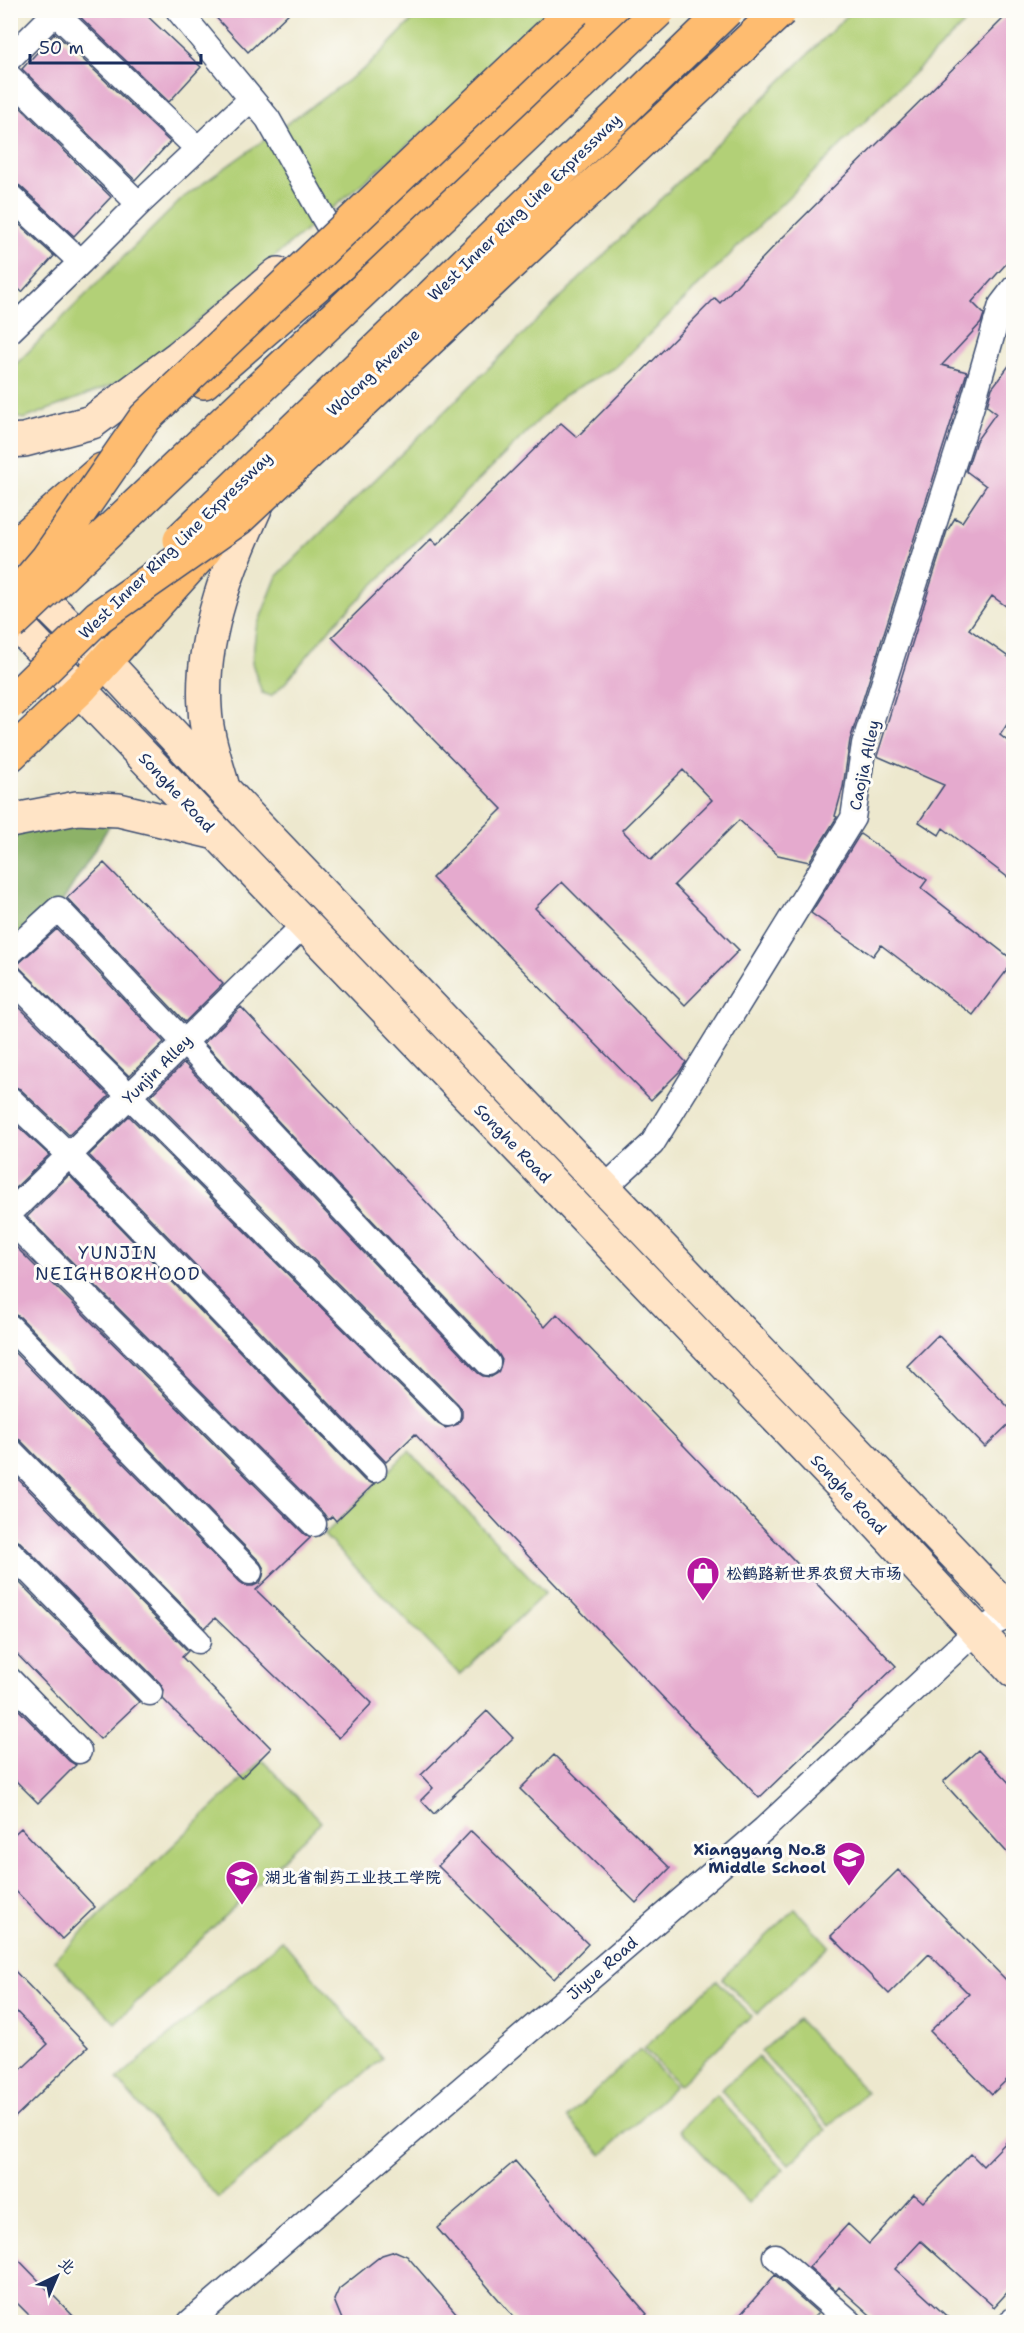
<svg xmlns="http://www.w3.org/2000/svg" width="1024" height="2333" font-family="'Shantell Sans','LXGW WenKai TC',sans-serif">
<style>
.green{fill:#b2d077;stroke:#66806a;stroke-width:1.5}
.forest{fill:#8db268;stroke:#547063;stroke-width:1.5}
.building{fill:#e5aace;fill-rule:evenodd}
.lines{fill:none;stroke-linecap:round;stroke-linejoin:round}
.street-casing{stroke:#3a4b6f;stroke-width:27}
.secondary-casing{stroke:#3a4b6f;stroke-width:36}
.highway-casing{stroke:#3a4b6f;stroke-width:36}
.street{stroke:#fff;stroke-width:24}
.secondary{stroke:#ffe4c6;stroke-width:33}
.highway{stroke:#febc70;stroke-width:33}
.highway-bridge-casing{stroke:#3a4b6f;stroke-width:36;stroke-linecap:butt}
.highway-bridge{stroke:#febc70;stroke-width:33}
.labels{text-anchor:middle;stroke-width:6;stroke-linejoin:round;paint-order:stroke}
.street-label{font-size:16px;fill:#1b2f5e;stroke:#fdfcf7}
.poi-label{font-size:16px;font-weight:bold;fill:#1b2f5e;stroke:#fdfcf7;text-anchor:start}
.neighbourhood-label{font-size:18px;letter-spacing:1.5px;fill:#1b2f5e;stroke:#fdfcf7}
</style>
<rect width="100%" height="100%" fill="#fdfcf7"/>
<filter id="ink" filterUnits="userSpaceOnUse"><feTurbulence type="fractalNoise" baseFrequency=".0167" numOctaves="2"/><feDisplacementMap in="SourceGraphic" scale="12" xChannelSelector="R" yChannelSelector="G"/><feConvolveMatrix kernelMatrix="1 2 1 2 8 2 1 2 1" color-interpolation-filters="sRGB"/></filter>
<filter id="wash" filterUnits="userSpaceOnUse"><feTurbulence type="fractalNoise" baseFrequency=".008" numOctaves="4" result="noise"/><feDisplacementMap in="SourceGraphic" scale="24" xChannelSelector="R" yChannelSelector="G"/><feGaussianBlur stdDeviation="1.35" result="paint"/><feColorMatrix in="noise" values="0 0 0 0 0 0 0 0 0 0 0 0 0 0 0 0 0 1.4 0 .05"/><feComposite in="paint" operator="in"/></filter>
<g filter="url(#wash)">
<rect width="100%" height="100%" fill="#ede8ce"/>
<path class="green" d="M 421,11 L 553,11 L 459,102 L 130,378 L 24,419 L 11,416 L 11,369 L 184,197 L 368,66 Z
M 852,11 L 977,11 L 616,367 L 564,395 L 332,626 L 285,683 L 271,696 L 262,693 L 252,663 L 256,629 L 277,576 Z
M 409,1451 L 545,1593 L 460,1675 L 324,1535 Z
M 262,1760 L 321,1822 L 115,2023 L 54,1960 Z
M 795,1909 L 829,1946 L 757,2014 L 722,1978 Z
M 282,1940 L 382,2058 L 218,2198 L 117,2079 Z
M 717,1980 L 751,2016 L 679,2085 L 644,2048 Z
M 798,2019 L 866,2092 L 829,2126 L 761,2052 Z
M 640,2049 L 675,2086 L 602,2155 L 567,2118 Z
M 758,2057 L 826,2130 L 789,2164 L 721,2090 Z
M 716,2095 L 784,2169 L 748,2203 L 680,2129 Z"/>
<path class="forest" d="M 119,810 L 58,909 L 11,953 L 11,821 Z"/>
<g id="blocks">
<path class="building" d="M 73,10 L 141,10 L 201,67 L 169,102 Z
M 209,10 L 292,10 L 248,52 Z
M 1012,10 L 1014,255 L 972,302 L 984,314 L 981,323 L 942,365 L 967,372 L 850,740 L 843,787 L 835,816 L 837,817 L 809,862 L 778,855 L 739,820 L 674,885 L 739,950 L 685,1005 L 562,882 L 535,908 L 686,1062 L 680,1071 L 651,1100 L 432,878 L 502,809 L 332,637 L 431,539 L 437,545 L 561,423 L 577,437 L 715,298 L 720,303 L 779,241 ZM 683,770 L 712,800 L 651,860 L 622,830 Z
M 55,33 L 170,142 L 135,180 L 22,69 Z
M 10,97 L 111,197 L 74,236 L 20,186 L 10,182 Z
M 10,216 L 54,256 L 22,292 L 10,281 Z
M 1014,359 L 1014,612 L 992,596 L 969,629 L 1014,661 L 1014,714 L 1000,735 L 1014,746 L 1014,882 L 943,828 L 939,835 L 919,822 L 944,785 L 877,756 L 947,531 L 955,518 L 962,522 L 986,486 L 966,471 L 976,441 L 996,413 L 987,406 L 992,388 Z
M 860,834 L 927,880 L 921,888 L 1014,961 L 973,1015 L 881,945 L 873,956 L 811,913 Z
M 104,863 L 223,984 L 185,1022 L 67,898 Z
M 57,929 L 164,1042 L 129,1076 L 17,965 Z
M 10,998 L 109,1096 L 69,1135 L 20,1089 L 10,1085 Z
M 241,1007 L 545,1327 L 557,1314 L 896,1666 L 759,1798 L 511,1538 L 415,1434 L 386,1462 L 89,1155 L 129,1116 L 438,1424 L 445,1428 L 458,1424 L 462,1417 L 462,1410 L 458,1404 L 150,1096 L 184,1063 L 478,1373 L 483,1376 L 491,1377 L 498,1373 L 502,1360 L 498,1353 L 204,1043 Z
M 10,1119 L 49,1155 L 11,1192 L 10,1191 Z
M 69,1175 L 364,1480 L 374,1484 L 336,1521 L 332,1516 L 328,1520 L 324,1514 L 27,1217 Z
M 10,1241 L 304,1534 L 310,1538 L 256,1590 L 372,1703 L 339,1738 L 215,1618 L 205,1628 L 20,1440 L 10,1436 L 10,1348 L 240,1582 L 246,1586 L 253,1586 L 260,1583 L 263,1576 L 264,1569 L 260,1562 L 20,1317 L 10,1313 Z
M 938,1335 L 1014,1413 L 1014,1419 L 985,1447 L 907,1366 Z
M 10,1471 L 188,1651 L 182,1657 L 271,1748 L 241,1778 L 163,1699 L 164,1690 L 160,1683 L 20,1542 L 10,1538 Z
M 10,1573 L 139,1702 L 100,1739 L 10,1647 Z
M 10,1701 L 69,1761 L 76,1765 L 38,1803 L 10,1775 Z
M 487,1711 L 513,1738 L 434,1814 L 421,1800 L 433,1788 L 421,1775 Z
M 978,1750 L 1014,1788 L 1014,1860 L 943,1782 Z
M 554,1755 L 670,1868 L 636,1903 L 520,1789 Z
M 21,1828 L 95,1907 L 62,1939 L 10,1885 L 10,1838 Z
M 471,1831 L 588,1944 L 554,1979 L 438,1866 Z
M 898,1870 L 1014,1988 L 1014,2073 L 992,2094 L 930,2031 L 969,1994 L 929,1954 L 889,1994 L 831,1936 Z
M 10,1966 L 88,2047 L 10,2122 L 10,2080 L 48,2044 L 10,2005 Z
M 1014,2134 L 1014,2285 L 994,2307 L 921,2241 L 895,2269 L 953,2322 L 878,2322 L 839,2287 L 836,2291 L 809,2267 L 848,2224 L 869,2244 L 914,2194 L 923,2202 L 971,2154 L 983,2166 Z
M 515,2161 L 647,2314 L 638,2322 L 518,2322 L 437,2228 Z
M 10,2251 L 79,2322 L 36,2322 L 10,2296 Z
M 395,2251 L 407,2256 L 464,2322 L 343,2322 L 334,2300 L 339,2289 L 382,2255 Z
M 775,2275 L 818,2313 L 809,2322 L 734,2322 Z"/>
</g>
</g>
<g filter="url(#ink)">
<use href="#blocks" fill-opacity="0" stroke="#3a4b6f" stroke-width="1.5"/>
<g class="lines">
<g class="street-casing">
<path id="street" d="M 52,10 L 198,149
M 178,10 L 268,119 L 338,243
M 10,58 L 58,10
M 10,77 L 139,204 L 81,262
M 10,196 L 81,262 L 10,331
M 139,204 L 251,99
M 10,953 L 58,909 L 488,1363
M 10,977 L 448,1414
M 10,1099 L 69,1155 L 374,1470
M 604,1188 L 652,1144 L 853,818 L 864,744 L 971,409 L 1001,305 L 1014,288
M 10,1213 L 304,925
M 10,1220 L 314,1524
M 10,1327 L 250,1572
M 10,1450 L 198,1641
M 10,1552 L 150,1693
M 10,1680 L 79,1751
M 775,2256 L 850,2322
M 190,2322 L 764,1829 L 976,1631 L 1014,1614
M 1011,2322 L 1014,2319"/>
</g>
<g class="secondary-casing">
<path id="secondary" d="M 10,441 L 24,440 L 92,422 L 179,357 L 278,274
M 10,568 L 105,662 L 253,821 L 1014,1616
M 10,617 L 849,1493 L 1014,1671
M 222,784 C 215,759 206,734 205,708 C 200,634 231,560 262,493
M 10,821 L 77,808 L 119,810 L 216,833"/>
</g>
<g class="highway-casing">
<path id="highway" d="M 204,382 L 407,207 L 614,10
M 10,550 L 102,470
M 10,755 L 81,688 L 205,550"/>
</g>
<use href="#street" class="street"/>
<use href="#secondary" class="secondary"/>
<use href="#highway" class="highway"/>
<g class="highway-bridge-casing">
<path id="highway-bridge" d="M 180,540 L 727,10
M 18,593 L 47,559 L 145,418 L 575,10
M 10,625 L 659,10
M 10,703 L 98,617 L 238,519 L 781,10"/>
</g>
<use href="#highway-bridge" class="highway-bridge"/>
</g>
</g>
<defs>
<g id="shop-pin" transform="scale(1.725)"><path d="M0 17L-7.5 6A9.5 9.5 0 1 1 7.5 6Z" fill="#b5179e" stroke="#fdfcf7"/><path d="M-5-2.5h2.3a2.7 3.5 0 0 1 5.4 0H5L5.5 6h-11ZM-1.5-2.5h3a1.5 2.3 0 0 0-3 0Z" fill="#fff"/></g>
<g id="school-pin" transform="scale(1.725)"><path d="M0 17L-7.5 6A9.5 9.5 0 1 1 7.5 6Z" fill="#b5179e" stroke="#fdfcf7"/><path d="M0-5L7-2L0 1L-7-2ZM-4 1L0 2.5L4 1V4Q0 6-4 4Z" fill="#fff"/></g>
<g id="university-pin" transform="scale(1.725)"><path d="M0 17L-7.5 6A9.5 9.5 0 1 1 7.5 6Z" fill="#b5179e" stroke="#fdfcf7"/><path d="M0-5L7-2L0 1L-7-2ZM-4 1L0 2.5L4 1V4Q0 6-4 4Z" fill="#fff"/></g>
</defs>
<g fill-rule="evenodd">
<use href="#shop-pin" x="703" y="1573"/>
<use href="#school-pin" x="849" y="1858"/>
<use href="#university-pin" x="242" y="1877"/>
</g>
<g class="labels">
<g class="street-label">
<text transform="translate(524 207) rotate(-44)" y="6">West Inner Ring Line Expressway</text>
<text transform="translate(373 372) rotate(-43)" y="6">Wolong Avenue</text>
<text transform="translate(175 545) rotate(-44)" y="6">West Inner Ring Line Expressway</text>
<text transform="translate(864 765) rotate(-78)" y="6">Caojia Alley</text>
<text transform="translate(177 792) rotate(47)" y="6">Songhe Road</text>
<text transform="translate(157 1069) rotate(-45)" y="6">Yunjin Alley</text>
<text transform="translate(513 1143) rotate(46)" y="6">Songhe Road</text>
<text transform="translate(849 1494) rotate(47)" y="6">Songhe Road</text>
<text transform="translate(602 1968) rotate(-41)" y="6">Jiyue Road</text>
</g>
<g class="poi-label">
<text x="726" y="1579">松鹤路新世界农贸大市场</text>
<text x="826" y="1855" text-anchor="end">Xiangyang No.8<tspan x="826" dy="18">Middle School</tspan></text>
<text x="265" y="1883">湖北省制药工业技工学院</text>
</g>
<g class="neighbourhood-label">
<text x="118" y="1259">YUNJIN<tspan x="118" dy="21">NEIGHBORHOOD</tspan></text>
</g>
</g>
<rect width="1024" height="2333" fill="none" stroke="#fdfcf7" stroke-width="36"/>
<g transform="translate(57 2276) rotate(44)" stroke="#fdfcf7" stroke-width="4.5" paint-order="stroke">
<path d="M0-4.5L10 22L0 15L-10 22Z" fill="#1b2f5e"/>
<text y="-9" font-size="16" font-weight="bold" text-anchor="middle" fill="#1b2f5e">北</text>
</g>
<path d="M30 54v9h171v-9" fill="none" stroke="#1b2f5e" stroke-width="3"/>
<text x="39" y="54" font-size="18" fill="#1b2f5e" stroke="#fdfcf7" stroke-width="4.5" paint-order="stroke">50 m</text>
</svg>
